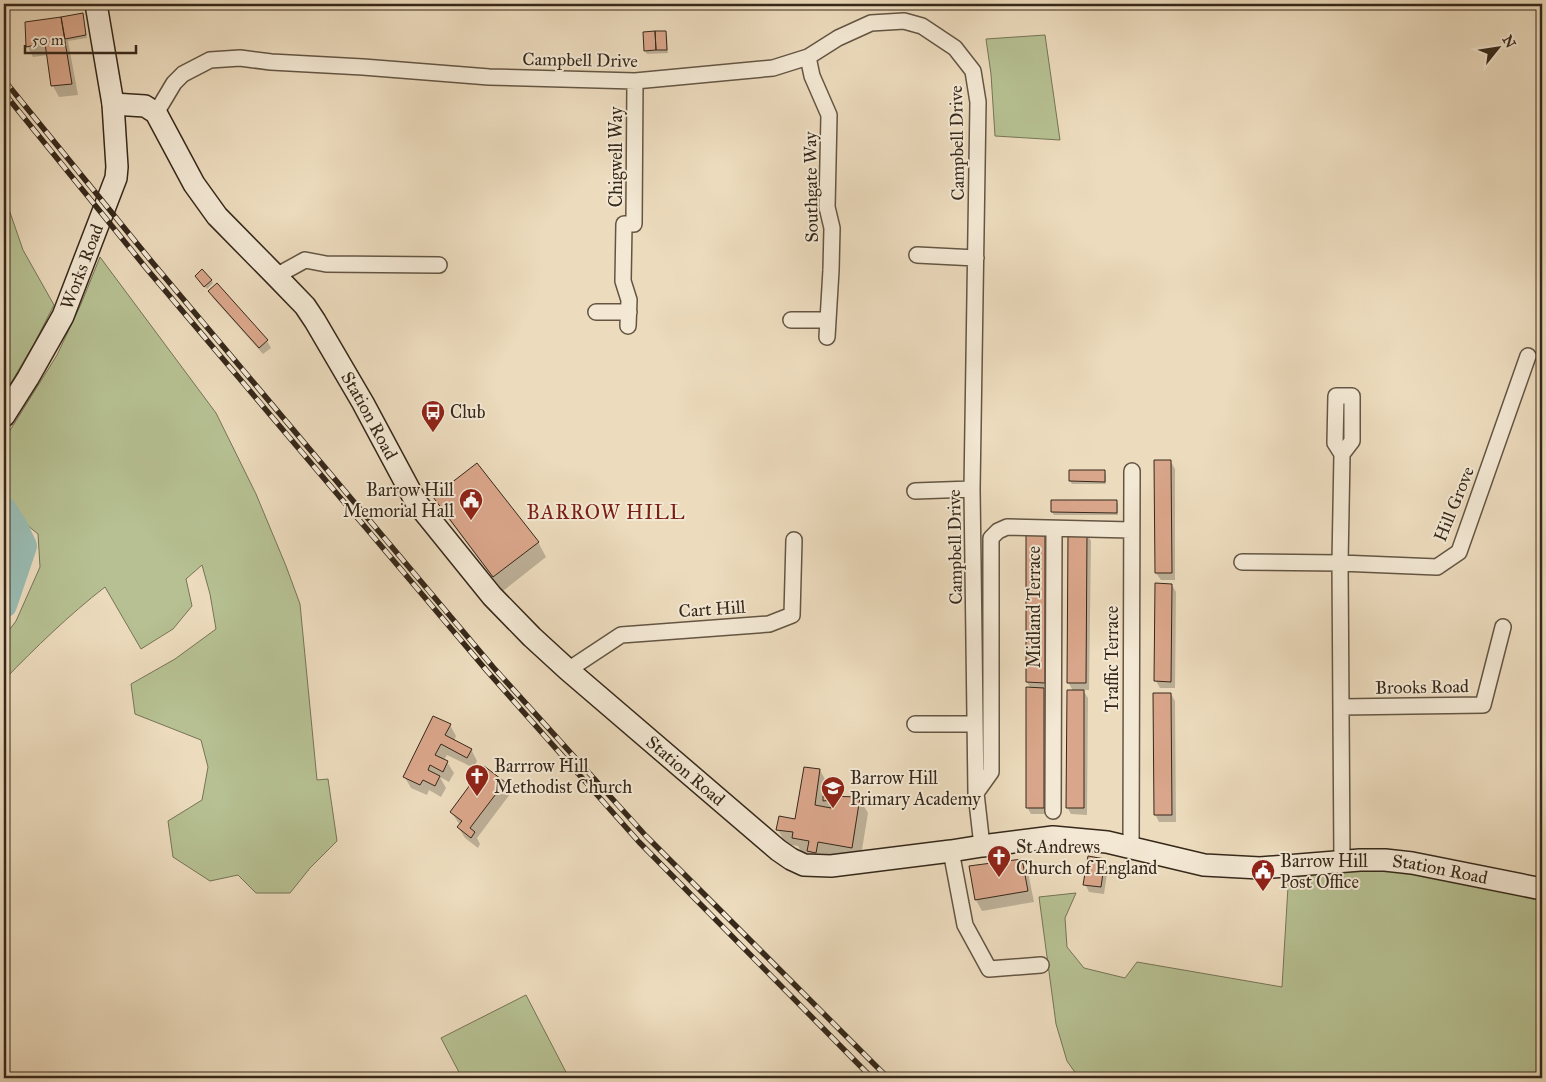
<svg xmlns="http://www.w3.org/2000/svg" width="1546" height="1082" font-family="'IM FELL Great Primer',serif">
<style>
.green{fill:#b6c092;stroke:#767456}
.shadow{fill:#0003}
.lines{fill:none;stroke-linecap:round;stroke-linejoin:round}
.river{stroke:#99bbb2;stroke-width:26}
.building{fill:#daa68b;stroke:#36281a}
.street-casing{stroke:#645543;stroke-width:18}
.secondary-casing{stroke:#36281a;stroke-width:24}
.street{stroke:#f3e8d4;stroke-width:15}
.secondary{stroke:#f3e8d4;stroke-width:21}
.rail-casing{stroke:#36281a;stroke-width:5.5}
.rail{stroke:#f3e8d4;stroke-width:4;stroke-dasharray:11;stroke-linecap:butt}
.labels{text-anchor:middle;stroke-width:4;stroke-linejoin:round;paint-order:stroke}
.street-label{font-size:18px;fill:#36281a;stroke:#f3e8d4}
.poi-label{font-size:18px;fill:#36281a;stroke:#f3e8d4;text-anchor:start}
.quarter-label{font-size:20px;letter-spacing:1px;fill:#7a1f14;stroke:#f3e8d4}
</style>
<rect width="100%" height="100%" fill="#ecdbbd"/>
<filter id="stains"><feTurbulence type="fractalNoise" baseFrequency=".004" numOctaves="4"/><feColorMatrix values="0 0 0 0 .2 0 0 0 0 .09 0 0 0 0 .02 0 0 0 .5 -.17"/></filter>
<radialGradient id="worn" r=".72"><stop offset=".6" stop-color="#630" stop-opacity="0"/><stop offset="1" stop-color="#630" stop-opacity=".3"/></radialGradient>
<path class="green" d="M 1045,35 L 1060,140 L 995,136 L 991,74 L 986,39 Z
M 4,195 L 23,250 L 54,305 L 35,342 L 4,395 Z
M 100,257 L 216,413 L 256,494 L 286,566 L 300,604 L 317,780 L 328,779 L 337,841 L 310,868 L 290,893 L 256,893 L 238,875 L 210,881 L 173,857 L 168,821 L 202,800 L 208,767 L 201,740 L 135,714 L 131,684 L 175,659 L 216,629 L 210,594 L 202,565 L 186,579 L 192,606 L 173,629 L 141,649 L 105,587 C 69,615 36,647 4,680 L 4,637 L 16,621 L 40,567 L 38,534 L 4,506 L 4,440 L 57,355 L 81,304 Z
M 1361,865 L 1542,895 L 1542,1078 L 1079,1078 L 1067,1061 L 1056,1024 L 1039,897 L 1076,893 L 1065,918 L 1067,947 L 1084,968 L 1125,978 L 1137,962 L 1282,987 L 1289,870 Z
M 526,995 L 569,1078 L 462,1078 L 441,1038 Z"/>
<path class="shadow" d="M 82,15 L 87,38 L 68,41 L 78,95 L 59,97 L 53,86 L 48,55 L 33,57 L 27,46 L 61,18 Z
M 665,32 L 667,35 L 668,53 L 647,54 L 645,51 Z
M 198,279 L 211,280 L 213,283 L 207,289 Z
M 209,291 L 267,341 L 271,348 L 263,354 L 213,298 Z
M 1171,462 L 1175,469 L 1175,580 L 1161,580 L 1156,573 Z
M 1105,472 L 1106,475 L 1106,484 L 1072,484 L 1070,481 Z
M 434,498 L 538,542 L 546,557 L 503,591 L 443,512 Z
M 1116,501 L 1118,504 L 1118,515 L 1054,515 L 1052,512 Z
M 1028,534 L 1045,534 L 1049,542 L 1049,689 L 1044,689 L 1048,696 L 1047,814 L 1031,814 L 1027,807 L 1031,689 L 1027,682 Z
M 1087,534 L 1091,541 L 1089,690 L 1083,690 L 1088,698 L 1087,815 L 1071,814 L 1067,807 L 1073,691 L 1068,682 Z
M 1172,585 L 1176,592 L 1175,688 L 1160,688 L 1156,681 Z
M 1171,694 L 1175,701 L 1176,822 L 1159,822 L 1155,814 Z
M 450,725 L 456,736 L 454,741 L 471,749 L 477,761 L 474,768 L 447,755 L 444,760 L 447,762 L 454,773 L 449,782 L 440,777 L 446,788 L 441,797 L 429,790 L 427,795 L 411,788 L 404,776 Z
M 820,770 L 828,785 L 826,798 L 859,798 L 868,813 L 860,862 L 817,866 L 810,854 L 802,853 L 798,846 L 786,844 L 778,830 L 796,821 Z
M 504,783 L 510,794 L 477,838 L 480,844 L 478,848 L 465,838 L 458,827 L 460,825 L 451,812 Z
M 1104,860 L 1108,867 L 1104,894 L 1089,892 L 1085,884 Z
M 1021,861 L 1028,872 L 1034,902 L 982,911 L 976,900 Z"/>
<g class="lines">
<path class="river" d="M 4,510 L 15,527 L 24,546 L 4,605"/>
</g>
<path class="building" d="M 83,13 L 86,35 L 65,39 L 61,17 Z
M 61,17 L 72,84 L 51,86 L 45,43 L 26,47 L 25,22 Z
M 655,31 L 666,31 L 667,50 L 656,50 Z
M 655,31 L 656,50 L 644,51 L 643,32 Z
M 202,269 L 212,280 L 204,287 L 195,276 Z
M 217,283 L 268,340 L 259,348 L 208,291 Z
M 1154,460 L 1171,460 L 1172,573 L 1155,573 Z
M 477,463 L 539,542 L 493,577 L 433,497 Z
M 1069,470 L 1105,470 L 1105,482 L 1069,481 Z
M 1051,500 L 1117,500 L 1117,513 L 1051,512 Z
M 1026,533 L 1045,533 L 1045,683 L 1026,682 Z
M 1068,533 L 1087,533 L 1086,683 L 1067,683 Z
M 1155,583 L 1172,584 L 1171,682 L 1154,681 Z
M 1026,687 L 1044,688 L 1044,808 L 1026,808 Z
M 1067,690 L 1084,690 L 1084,808 L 1066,808 Z
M 1153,693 L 1171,693 L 1172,815 L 1154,815 Z
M 433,716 L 451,724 L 445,735 L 472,749 L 467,758 L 441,744 L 435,755 L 448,761 L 443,772 L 430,765 L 428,770 L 440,776 L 435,786 L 423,780 L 420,785 L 403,777 Z
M 484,766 L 505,782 L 470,828 L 475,832 L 471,838 L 457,827 L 462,821 L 450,812 Z
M 804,767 L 820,769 L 815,805 L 831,808 L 832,800 L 823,801 L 823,796 L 860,797 L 852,848 L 818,842 L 816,853 L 807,851 L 809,841 L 792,838 L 793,832 L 776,830 L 779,816 L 795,819 Z
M 1088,856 L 1105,859 L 1101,887 L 1083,885 Z
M 1022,859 L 1028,891 L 975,900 L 969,866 Z"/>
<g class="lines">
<g class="street-casing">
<path id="street" d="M 808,57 L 812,76 L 829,115 L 827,207 L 832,228 L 831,270 L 827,337
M 156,113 L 174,83 L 183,74 L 210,60 L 240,58 L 271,62 L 363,67 L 489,77 L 635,81 L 773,68 L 808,57 L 838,38 L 871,23 L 904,21 L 922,26 L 955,48 L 973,71 L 978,102 L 972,489 L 976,793 L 982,846
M 917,255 L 976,258
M 276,276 L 305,260 L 326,264 L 439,265
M 596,312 L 629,312
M 791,320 L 828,320
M 628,326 L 629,300 L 623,281 L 624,224 L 634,224 L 635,81
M 1342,454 L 1352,441 L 1352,396 L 1336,396 L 1335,443 L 1342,454 L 1340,563 L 1342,861
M 915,491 L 972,489
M 1242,562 L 1340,563 L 1437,567 L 1459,552 L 1528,356
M 568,670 L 621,635 L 769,624 L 792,615 L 794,540
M 1341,707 L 1483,705 L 1503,627
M 915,724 L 975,724
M 976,793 L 991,772 L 991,538 L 998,531 L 1007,527 L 1131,530
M 1053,811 L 1054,529
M 1131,848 L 1132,471
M 951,851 L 965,925 L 989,969 L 1041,965"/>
</g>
<g class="secondary-casing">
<g id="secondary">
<path id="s1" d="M 113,104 L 145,106 L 156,113 L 194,184 L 217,216 L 276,276 L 305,306 L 315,321 L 363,403 L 416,502 L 492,596 L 532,637 L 568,670 L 778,850 L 791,859 L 804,865 L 831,866 L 951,851 L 982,846 L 1053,837 L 1107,842 L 1204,865 L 1260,868 L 1360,860 L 1385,860 L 1412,863 L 1542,889"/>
<path id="s2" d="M 4,416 L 28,378 L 63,316 L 116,178 L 117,167 L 113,104 L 96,4"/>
</g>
</g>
<use href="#street" class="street"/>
<use href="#secondary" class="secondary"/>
<g class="rail-casing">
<path id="rail" d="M 4,80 L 152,262 L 493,667 L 646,836 L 888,1078
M 4,93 L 146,268 L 487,671 L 639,842 L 872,1078"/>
</g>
<use href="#rail" class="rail"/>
</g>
<defs>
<g id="bus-pin" transform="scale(1.25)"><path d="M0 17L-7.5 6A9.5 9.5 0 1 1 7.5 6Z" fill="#8f2418" stroke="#f3e8d4"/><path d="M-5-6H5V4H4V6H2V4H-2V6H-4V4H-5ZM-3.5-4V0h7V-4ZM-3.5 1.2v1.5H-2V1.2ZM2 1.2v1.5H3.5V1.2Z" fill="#fff"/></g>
<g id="civic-pin" transform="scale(1.25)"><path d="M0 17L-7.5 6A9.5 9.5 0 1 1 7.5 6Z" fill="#8f2418" stroke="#f3e8d4"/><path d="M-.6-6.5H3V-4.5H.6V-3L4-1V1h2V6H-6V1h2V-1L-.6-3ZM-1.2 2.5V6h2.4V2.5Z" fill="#fff"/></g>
<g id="church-pin" transform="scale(1.25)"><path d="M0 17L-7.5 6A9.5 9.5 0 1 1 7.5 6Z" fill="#8f2418" stroke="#f3e8d4"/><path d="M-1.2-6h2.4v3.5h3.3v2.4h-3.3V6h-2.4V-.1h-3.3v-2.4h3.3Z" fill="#fff"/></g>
<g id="school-pin" transform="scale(1.25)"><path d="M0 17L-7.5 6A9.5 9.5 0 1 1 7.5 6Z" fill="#8f2418" stroke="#f3e8d4"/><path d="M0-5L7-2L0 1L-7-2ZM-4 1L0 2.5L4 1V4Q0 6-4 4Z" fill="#fff"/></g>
</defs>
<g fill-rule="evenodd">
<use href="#bus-pin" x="433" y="412"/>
<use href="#civic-pin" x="471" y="500"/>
<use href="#church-pin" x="477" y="776"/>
<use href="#school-pin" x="833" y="788"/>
<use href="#church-pin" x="999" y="857"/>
<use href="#civic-pin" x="1263" y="871"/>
</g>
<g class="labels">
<g class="street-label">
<text transform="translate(580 60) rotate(1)" y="6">Campbell Drive</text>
<text transform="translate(957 143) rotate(-91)" y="6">Campbell Drive</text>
<text transform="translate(616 157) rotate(-90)" y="6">Chigwell Way</text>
<text transform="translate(811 187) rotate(-91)" y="6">Southgate Way</text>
<text dy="6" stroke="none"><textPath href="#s2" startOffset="169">Works Road</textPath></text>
<text dy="6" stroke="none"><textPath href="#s1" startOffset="418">Station Road</textPath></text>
<text transform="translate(1454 504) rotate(-68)" y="6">Hill Grove</text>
<text transform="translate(955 547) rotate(-91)" y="6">Campbell Drive</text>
<text transform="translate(1034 607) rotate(-90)" y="6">Midland Terrace</text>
<text transform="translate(712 609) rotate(-4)" y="6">Cart Hill</text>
<text transform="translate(1112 659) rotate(-90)" y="6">Traffic Terrace</text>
<text transform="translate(1422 687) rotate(-1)" y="6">Brooks Road</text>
<text dy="6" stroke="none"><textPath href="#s1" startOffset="898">Station Road</textPath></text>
<text dy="6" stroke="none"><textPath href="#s1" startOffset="1692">Station Road</textPath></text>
</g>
<g class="poi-label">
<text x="450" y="418">Club</text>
<text x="454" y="496" text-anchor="end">Barrow Hill<tspan x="454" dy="21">Memorial Hall</tspan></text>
<text x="494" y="772">Barrrow Hill<tspan x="494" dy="21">Methodist Church</tspan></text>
<text x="850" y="784">Barrow Hill<tspan x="850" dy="21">Primary Academy</tspan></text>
<text x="1016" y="853">St Andrews<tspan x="1016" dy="21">Church of England</tspan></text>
<text x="1280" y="867">Barrow Hill<tspan x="1280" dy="21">Post Office</tspan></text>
</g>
<g class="quarter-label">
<text x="606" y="519">BARROW HILL</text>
</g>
</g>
<rect width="1546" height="1082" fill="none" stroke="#ecdbbd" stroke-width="20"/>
<rect x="5" y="5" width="1536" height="1072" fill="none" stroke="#36281a" stroke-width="2.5"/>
<rect x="10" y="10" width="1526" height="1062" fill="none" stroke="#36281a"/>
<g transform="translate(1498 48) rotate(60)" stroke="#f3e8d4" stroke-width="4" paint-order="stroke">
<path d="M0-4L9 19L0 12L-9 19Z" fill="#36281a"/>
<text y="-8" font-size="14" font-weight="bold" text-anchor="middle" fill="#36281a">N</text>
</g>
<path d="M25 45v8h111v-8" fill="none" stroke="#36281a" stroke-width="2.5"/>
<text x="32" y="45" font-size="15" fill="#36281a" stroke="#f3e8d4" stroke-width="4" paint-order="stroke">50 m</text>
<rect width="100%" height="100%" filter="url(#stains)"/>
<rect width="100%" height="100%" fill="url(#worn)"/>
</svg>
